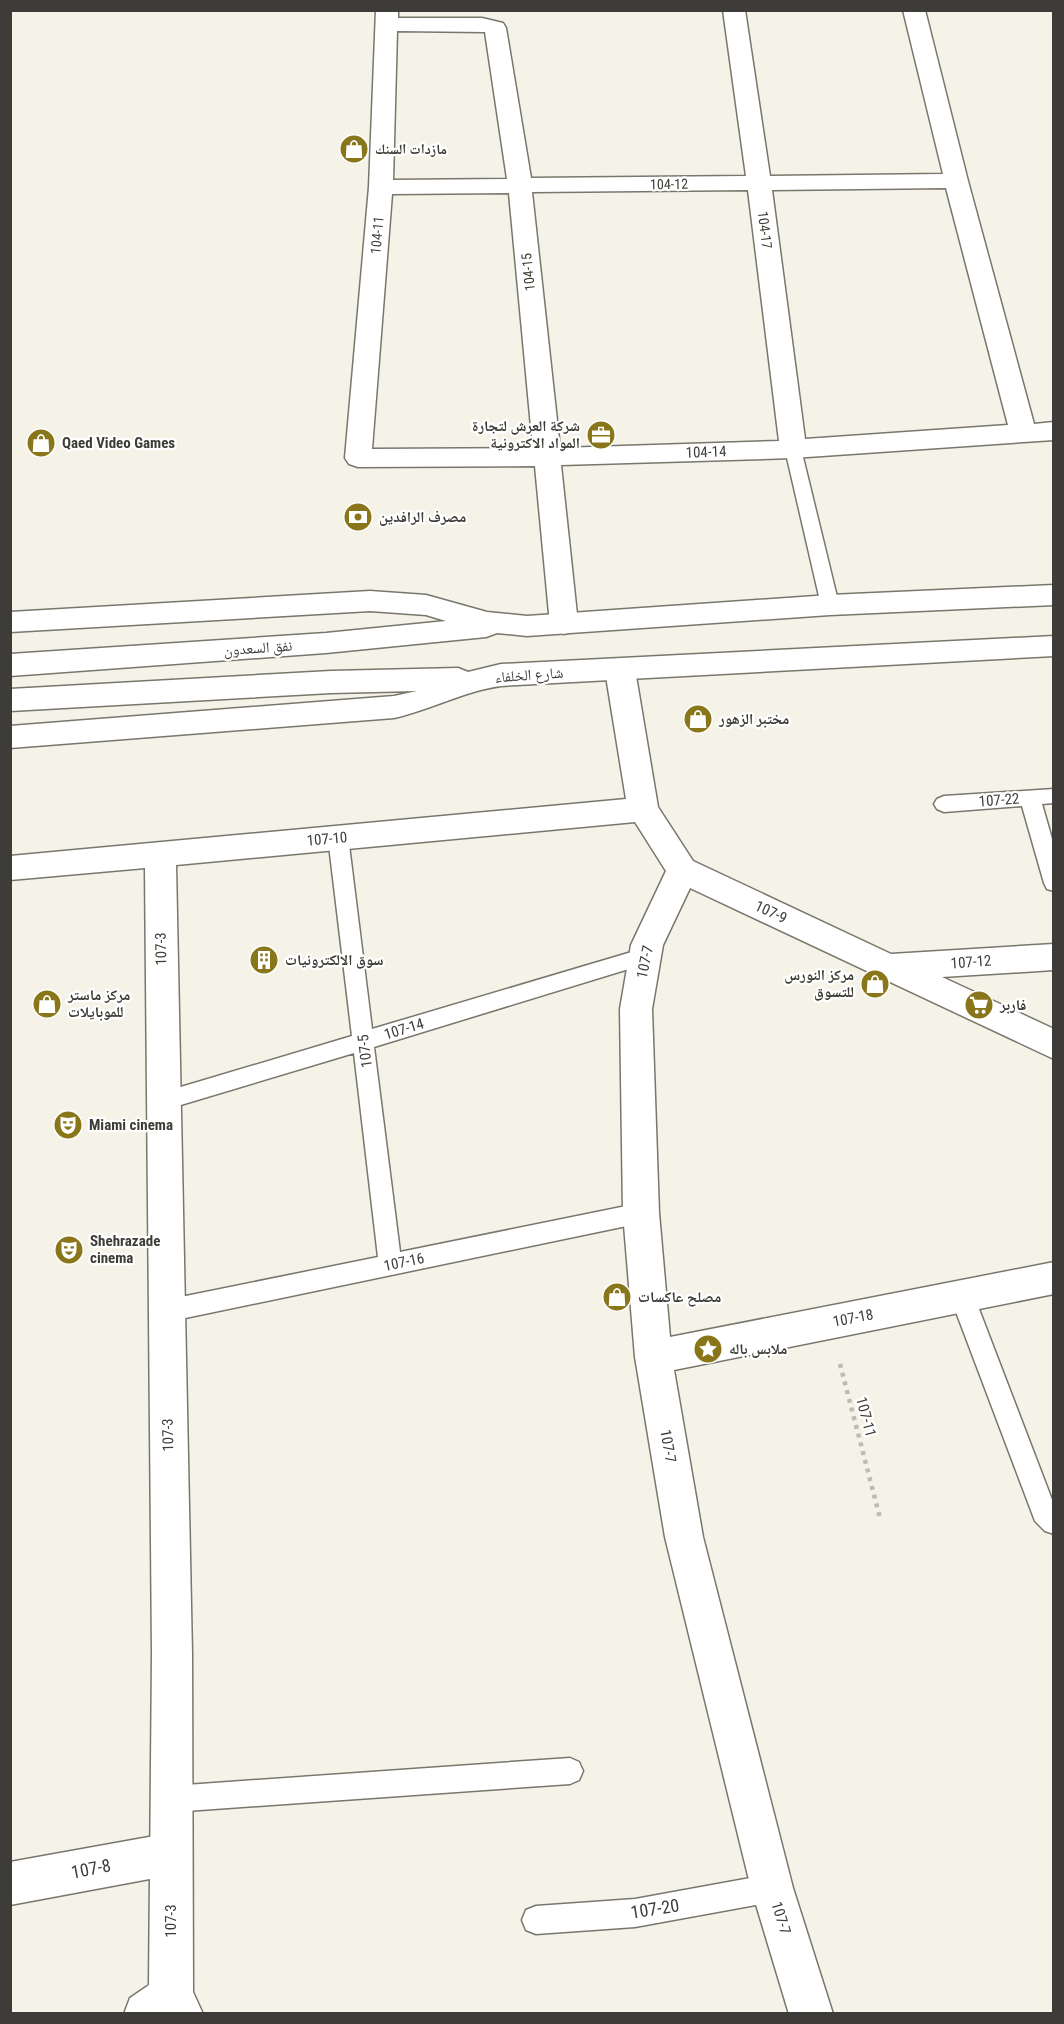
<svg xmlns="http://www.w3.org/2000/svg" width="1064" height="2024" font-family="'Roboto Condensed','Noto Naskh Arabic',sans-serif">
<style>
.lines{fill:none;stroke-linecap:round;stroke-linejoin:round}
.service-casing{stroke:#79766c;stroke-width:3}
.pedestrian-casing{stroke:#79766c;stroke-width:3}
.minor-casing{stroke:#79766c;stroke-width:3}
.primary-casing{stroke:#79766c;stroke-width:3}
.path{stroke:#bebbb2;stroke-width:4.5;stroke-dasharray:4 5;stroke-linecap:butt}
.service{fill:#fff;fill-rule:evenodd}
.pedestrian{fill:#fff;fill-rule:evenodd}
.minor{fill:#fff;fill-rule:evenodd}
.primary{fill:#fff;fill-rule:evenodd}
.labels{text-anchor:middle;stroke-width:4.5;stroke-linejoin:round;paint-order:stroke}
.far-poi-label{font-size:14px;font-weight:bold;fill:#3d3c38;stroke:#fff;text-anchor:start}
.far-street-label{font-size:14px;fill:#3d3c38;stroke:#fff}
.poi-label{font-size:15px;font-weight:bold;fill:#3d3c38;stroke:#fff;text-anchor:start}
.street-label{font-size:15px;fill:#3d3c38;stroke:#fff}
.near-street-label{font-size:18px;fill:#3d3c38;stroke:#fff}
</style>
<rect width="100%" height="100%" fill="#f5f2e7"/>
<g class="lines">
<g class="service-casing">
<path id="service" d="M 793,443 L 799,445 L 801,449 L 839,605 L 836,610 L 830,611 L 824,610 L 821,605 L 785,449 L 787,445 Z
M 1054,789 L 1054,803 L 1042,804 L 1054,846 L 1054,891 L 1047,889 L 1044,883 L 1022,806 L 944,812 L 937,809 L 934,804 L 937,799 L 944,796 Z
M 338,829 L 345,832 L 348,837 L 372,1029 L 645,948 L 652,950 L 655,956 L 652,962 L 645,964 L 374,1047 L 400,1252 L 641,1203 L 649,1206 L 652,1213 L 649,1220 L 641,1223 L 166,1322 L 158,1318 L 154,1311 L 158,1304 L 166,1300 L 378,1257 L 354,1053 L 164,1110 L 156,1108 L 153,1101 L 156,1094 L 164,1092 L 352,1036 L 328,837 L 331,832 Z
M 962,1286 L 970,1289 L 974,1296 L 1054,1505 L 1054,1534 L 1045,1531 L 1035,1521 L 950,1296 L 954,1289 Z
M 570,1758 L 579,1762 L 583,1771 L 579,1780 L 570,1784 L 172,1812 L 163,1808 L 159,1799 L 163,1790 L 172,1786 Z
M 772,1874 L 782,1878 L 786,1888 L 782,1898 L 772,1902 L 635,1927 L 536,1934 L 526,1930 L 522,1920 L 526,1910 L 536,1906 L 635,1899 Z"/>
</g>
<g class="pedestrian-casing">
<path id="pedestrian" d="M 171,1833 L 186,1839 L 192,1854 L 186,1869 L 171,1875 L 10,1905 L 10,1862 Z"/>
</g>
<g class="minor-casing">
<path id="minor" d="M 376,10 L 398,10 L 398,18 L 482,18 L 503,23 L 506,28 L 531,178 L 746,176 L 723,10 L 745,10 L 770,176 L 943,174 L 903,10 L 925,10 L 968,181 L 1034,424 L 1054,422 L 1054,440 L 793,458 L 561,465 L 578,624 L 574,631 L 564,634 L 554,631 L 550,624 L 535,466 L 358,467 L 349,464 L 345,458 L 369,187 ZM 397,31 L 485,32 L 507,179 L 393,180 ZM 946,188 L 1008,425 L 805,439 L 772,190 ZM 748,190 L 779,441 L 560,448 L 532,192 ZM 509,193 L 533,448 L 372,449 L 392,194 Z
M 620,659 L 630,662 L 635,670 L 658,807 L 693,861 L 891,954 L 1054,944 L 1054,970 L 942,977 L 1054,1029 L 1054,1059 L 690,888 L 663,945 L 652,1009 L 659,1213 L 670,1337 L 1054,1262 L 1054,1294 L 674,1370 L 703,1537 L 793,1888 L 833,2014 L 789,2014 L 751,1888 L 665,1537 L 635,1357 L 623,1213 L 620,1009 L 631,945 L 666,871 L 635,822 L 176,865 L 192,1654 L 193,1992 L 203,2014 L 124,2014 L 130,1998 L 149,1985 L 152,1654 L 145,868 L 10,880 L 10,856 L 626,799 L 605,670 L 610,662 Z"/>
</g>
<g class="primary-casing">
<path id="primary" d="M 1054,585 L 1054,605 L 830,615 L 527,636 L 497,633 L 486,637 L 326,653 L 10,676 L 10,654 L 326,633 L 446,621 L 426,615 L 370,611 L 10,632 L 10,612 L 370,591 L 426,595 L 487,612 L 527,616 L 830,595 Z
M 1054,636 L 1054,656 L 501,686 C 464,691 430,710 394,718 L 10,748 L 10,726 L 394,696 L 417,691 L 331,693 L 10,711 L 10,689 L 331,671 L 458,668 L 468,672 L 501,664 Z"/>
</g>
<path class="path" d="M 840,1364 L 880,1518"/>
<use href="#service" class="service"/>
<use href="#pedestrian" class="pedestrian"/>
<use href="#minor" class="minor"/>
<use href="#primary" class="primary"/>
</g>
<defs>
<g id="shop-disc" transform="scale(1.5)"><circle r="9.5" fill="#8a761a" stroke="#fff"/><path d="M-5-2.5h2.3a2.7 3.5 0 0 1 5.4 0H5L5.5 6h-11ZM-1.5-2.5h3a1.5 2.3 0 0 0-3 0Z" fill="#fff"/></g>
<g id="office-disc" transform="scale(1.5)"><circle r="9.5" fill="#8a761a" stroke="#fff"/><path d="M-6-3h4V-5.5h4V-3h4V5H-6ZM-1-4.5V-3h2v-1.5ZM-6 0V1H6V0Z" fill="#fff"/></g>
<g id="bank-disc" transform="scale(1.5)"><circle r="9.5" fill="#8a761a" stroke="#fff"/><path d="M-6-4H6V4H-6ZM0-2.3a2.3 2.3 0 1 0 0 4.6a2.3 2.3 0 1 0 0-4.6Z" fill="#fff"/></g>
<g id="building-disc" transform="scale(1.5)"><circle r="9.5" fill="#8a761a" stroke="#fff"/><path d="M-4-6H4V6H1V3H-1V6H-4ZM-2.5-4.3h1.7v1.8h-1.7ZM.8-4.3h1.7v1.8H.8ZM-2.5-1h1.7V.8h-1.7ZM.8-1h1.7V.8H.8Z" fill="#fff"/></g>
<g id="supermarket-disc" transform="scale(1.5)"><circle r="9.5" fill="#8a761a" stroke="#fff"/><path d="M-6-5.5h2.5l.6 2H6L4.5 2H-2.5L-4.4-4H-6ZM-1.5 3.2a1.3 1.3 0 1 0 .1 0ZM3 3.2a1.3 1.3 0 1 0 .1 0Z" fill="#fff"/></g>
<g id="theatre-disc" transform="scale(1.5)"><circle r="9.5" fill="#8a761a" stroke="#fff"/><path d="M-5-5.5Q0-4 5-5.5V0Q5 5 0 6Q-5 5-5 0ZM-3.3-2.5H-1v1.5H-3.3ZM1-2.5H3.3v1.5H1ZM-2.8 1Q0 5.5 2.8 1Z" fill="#fff"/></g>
<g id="sight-disc" transform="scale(1.5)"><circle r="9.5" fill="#8a761a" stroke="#fff"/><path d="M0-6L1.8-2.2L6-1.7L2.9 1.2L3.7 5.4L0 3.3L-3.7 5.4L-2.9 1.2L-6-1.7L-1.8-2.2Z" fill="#fff"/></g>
</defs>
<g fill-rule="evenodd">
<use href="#shop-disc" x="354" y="149"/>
<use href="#office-disc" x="601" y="435"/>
<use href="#shop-disc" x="41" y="443"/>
<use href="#bank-disc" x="358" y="517"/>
<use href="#shop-disc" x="698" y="719"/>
<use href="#building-disc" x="264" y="960"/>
<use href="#shop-disc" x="875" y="984"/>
<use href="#shop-disc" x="47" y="1004"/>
<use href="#supermarket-disc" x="979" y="1005"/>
<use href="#theatre-disc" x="68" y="1125"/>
<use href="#theatre-disc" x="69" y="1250"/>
<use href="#shop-disc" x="617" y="1297"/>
<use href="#sight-disc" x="708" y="1349"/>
</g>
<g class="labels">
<g class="far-poi-label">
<text x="375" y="154">مازدات السنك</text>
</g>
<g class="far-street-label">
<text transform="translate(669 184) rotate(-1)" y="5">104-12</text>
<text transform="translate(765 230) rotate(83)" y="5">104-17</text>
<text transform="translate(377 235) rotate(-85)" y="5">104-11</text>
<text transform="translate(528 272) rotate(-96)" y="5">104-15</text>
</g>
<g class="poi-label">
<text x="580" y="431" text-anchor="end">شركة العرش لتجارة<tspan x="580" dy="17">المواد الاكترونية</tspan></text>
<text x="62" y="448">Qaed Video Games</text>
<text x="379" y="522">مصرف الرافدين</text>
<text x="719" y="724">مختبر الزهور</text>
<text x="285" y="965">سوق الالكترونيات</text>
<text x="854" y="980" text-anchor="end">مركز النورس<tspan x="854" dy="17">للتسوق</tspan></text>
<text x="68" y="1000">مركز ماستر<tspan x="68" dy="17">للموبايلات</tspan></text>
<text x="1000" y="1010">فاربر</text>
<text x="89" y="1130">Miami cinema</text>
<text x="90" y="1246">Shehrazade<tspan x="90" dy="17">cinema</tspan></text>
<text x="638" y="1302">مصلح عاكسات</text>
<text x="729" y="1354">ملابس باله</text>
</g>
<g class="street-label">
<text transform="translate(706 452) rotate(-2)" y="5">104-14</text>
<text transform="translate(258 648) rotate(-4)" y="5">نفق السعدون</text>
<text transform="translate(529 675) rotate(-4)" y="5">شارع الخلفاء</text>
<text transform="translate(999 800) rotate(-4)" y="5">107-22</text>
<text transform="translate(327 839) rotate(-5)" y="5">107-10</text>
<text transform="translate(771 912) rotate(25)" y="5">107-9</text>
<text transform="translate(161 949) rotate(-91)" y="5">107-3</text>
<text transform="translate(645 962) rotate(-78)" y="5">107-7</text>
<text transform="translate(971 962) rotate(-4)" y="5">107-12</text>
<text transform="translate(404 1029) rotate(-17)" y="5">107-14</text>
<text transform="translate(365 1051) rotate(-97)" y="5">107-5</text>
<text transform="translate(404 1262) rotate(-12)" y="5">107-16</text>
<text transform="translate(853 1318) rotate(-11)" y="5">107-18</text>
<text transform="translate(866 1417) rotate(75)" y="5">107-11</text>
<text transform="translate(168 1435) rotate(-91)" y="5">107-3</text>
<text transform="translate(668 1446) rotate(80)" y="5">107-7</text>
<text transform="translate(781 1918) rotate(73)" y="5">107-7</text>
<text transform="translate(171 1921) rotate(-90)" y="5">107-3</text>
</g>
<g class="near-street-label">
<text transform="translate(91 1869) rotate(-11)" y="6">107-8</text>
<text transform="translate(655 1909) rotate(-9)" y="6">107-20</text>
</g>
</g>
<rect width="1064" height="2024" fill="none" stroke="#3d3c38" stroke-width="24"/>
</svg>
